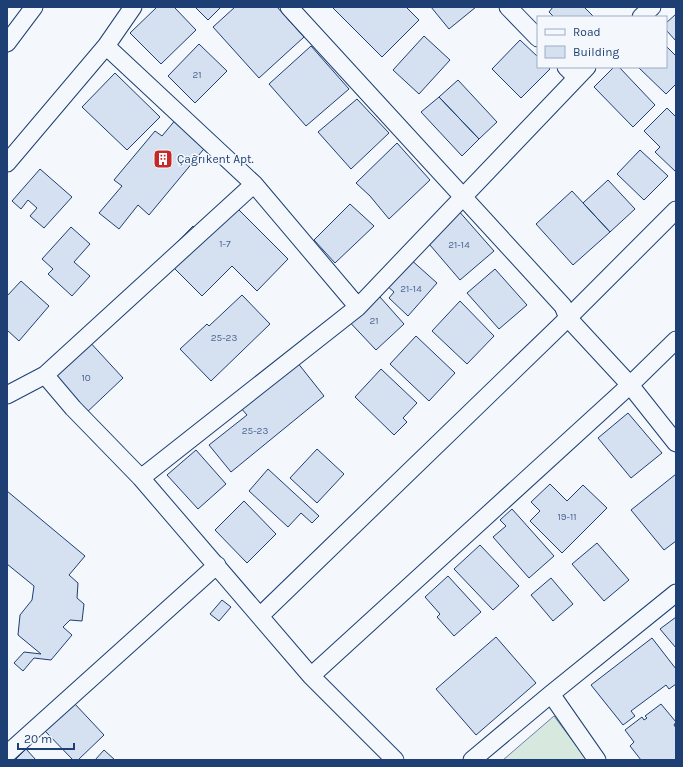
<svg xmlns="http://www.w3.org/2000/svg" width="683" height="767" font-family="Karla,sans-serif">
<style>
.green{fill:#d7e8df;stroke:#687fa3}
.building{fill:#d5e0f0;stroke:#1d3f73}
.lines{fill:none;stroke-linecap:round;stroke-linejoin:round}
.street-casing{stroke:#1d3f73;stroke-width:19}
.street{stroke:#f4f7fb;stroke-width:17}
.labels{text-anchor:middle;stroke-width:3;stroke-linejoin:round;paint-order:stroke}
.number-label{font-size:10px;fill:#4b6792}
.poi-label{font-size:12px;fill:#1d3f73;stroke:#f4f7fb;text-anchor:start}
</style>
<rect width="100%" height="100%" fill="#f4f7fb"/>
<path class="green" d="M 554,716 L 587,760 L 503,760 Z"/>
<path class="building" d="M 157,7 L 174,7 L 196,30 L 161,64 L 130,33 Z
M 195,7 L 221,7 L 208,20 Z
M 235,7 L 277,7 L 304,37 L 259,78 L 213,27 Z
M 332,7 L 406,7 L 419,20 L 382,57 Z
M 431,7 L 476,7 L 449,29 Z
M 553,7 L 584,7 L 594,17 L 554,17 L 549,12 Z
M 676,14 L 676,41 L 666,30 L 666,23 Z
M 424,36 L 450,60 L 419,94 L 393,70 Z
M 520,40 L 538,57 L 538,67 L 548,67 L 550,69 L 521,98 L 492,69 Z
M 199,44 L 227,71 L 195,103 L 168,76 Z
M 311,46 L 349,89 L 306,126 L 269,84 Z
M 666,46 L 676,56 L 676,84 L 666,94 L 638,67 L 666,67 Z
M 614,67 L 619,67 L 655,105 L 633,127 L 594,87 Z
M 115,73 L 160,117 L 127,150 L 82,107 Z
M 458,80 L 497,122 L 479,139 L 439,97 Z
M 439,97 L 479,139 L 462,156 L 421,112 Z
M 357,99 L 389,133 L 351,169 L 318,132 Z
M 667,108 L 676,117 L 676,172 L 655,152 L 660,147 L 644,131 Z
M 182,112 L 213,138 L 149,215 L 138,205 L 119,229 L 99,213 L 122,186 L 114,180 L 155,131 L 162,136 Z
M 397,143 L 430,180 L 389,219 L 370,196 L 356,183 Z
M 640,150 L 668,176 L 644,200 L 617,174 Z
M 40,169 L 72,197 L 44,228 L 30,216 L 37,208 L 28,200 L 21,209 L 12,201 Z
M 608,180 L 635,209 L 610,232 L 583,203 Z
M 572,191 L 610,232 L 573,265 L 536,224 Z
M 227,198 L 288,259 L 257,291 L 232,266 L 202,296 L 163,257 L 193,226 L 196,229 Z
M 350,204 L 374,226 L 335,263 L 314,240 Z
M 457,209 L 494,251 L 460,280 L 424,238 Z
M 71,227 L 90,244 L 74,262 L 90,276 L 72,296 L 48,274 L 53,269 L 42,259 Z
M 409,258 L 437,283 L 408,316 L 389,298 L 394,292 L 385,284 Z
M 495,269 L 527,305 L 499,329 L 467,293 Z
M 21,281 L 49,306 L 19,341 L 7,330 L 7,296 Z
M 372,288 L 404,324 L 376,350 L 343,315 Z
M 242,295 L 270,324 L 211,381 L 180,349 L 207,324 L 209,326 Z
M 460,301 L 494,336 L 467,364 L 432,331 Z
M 416,336 L 455,373 L 429,401 L 390,364 Z
M 87,339 L 123,378 L 84,415 L 49,376 Z
M 297,362 L 324,396 L 231,472 L 209,445 L 247,415 L 240,407 Z
M 381,369 L 417,403 L 403,418 L 407,422 L 394,435 L 355,397 Z
M 628,413 L 662,453 L 631,478 L 598,438 Z
M 317,449 L 344,474 L 317,503 L 290,478 Z
M 196,450 L 226,484 L 198,509 L 167,475 Z
M 268,469 L 319,516 L 312,523 L 301,513 L 288,527 L 249,491 Z
M 676,474 L 676,541 L 664,550 L 631,510 Z
M 550,484 L 567,501 L 583,485 L 607,508 L 562,553 L 530,521 L 540,511 L 531,502 Z
M 7,491 L 85,556 L 69,575 L 78,583 L 77,598 L 84,604 L 82,621 L 70,620 L 63,627 L 72,635 L 51,660 L 34,658 L 23,671 L 14,663 L 24,652 L 41,654 L 18,635 L 20,615 L 32,600 L 34,586 L 7,564 Z
M 244,501 L 276,534 L 247,563 L 215,530 Z
M 512,509 L 554,556 L 529,578 L 493,537 L 506,526 L 500,520 Z
M 597,543 L 629,580 L 604,601 L 572,564 Z
M 480,545 L 519,586 L 493,610 L 454,569 Z
M 448,576 L 481,612 L 454,636 L 437,617 L 440,614 L 425,597 Z
M 551,578 L 573,604 L 553,621 L 531,595 Z
M 222,600 L 231,607 L 219,621 L 210,614 Z
M 676,617 L 676,648 L 660,629 Z
M 496,637 L 536,683 L 476,735 L 436,689 Z
M 652,638 L 676,669 L 676,684 L 669,689 L 666,685 L 631,711 L 635,716 L 623,725 L 591,685 Z
M 74,703 L 104,735 L 78,760 L 73,760 L 44,730 Z
M 661,704 L 676,722 L 674,725 L 676,728 L 676,760 L 641,760 L 630,746 L 634,742 L 625,730 L 642,717 L 644,720 L 647,718 L 645,716 Z
M 26,749 L 36,760 L 15,760 Z
M 104,750 L 115,760 L 95,760 Z"/>
<g class="lines">
<g class="street-casing">
<path id="street" d="M 289,7 L 563,306 L 568,318 L 630,385 L 676,443
M 508,7 L 538,38
M 641,17 L 652,7
M 7,43 L 34,7
M 106,46 L 254,184 L 358,307
M 566,67 L 576,77
M 7,163 L 106,46 L 133,7
M 45,375 L 73,408 L 141,478 L 311,676 L 395,760
M 7,395 L 45,375 L 254,184
M 141,478 L 358,307 L 587,67
M 260,616 L 568,318 L 676,210
M 311,676 L 630,385 L 676,340
M 551,694 L 597,760
M 7,754 L 217,565
M 472,760 L 551,694 L 676,593"/>
</g>
<use href="#street" class="street"/>
</g>
<defs>
<g id="building-square" transform="scale(1)"><rect x="-9" y="-9" width="18" height="18" rx="4" fill="#c62828" stroke="#f4f7fb"/><path d="M-4-6H4V6H1V3H-1V6H-4ZM-2.5-4.3h1.7v1.8h-1.7ZM.8-4.3h1.7v1.8H.8ZM-2.5-1h1.7V.8h-1.7ZM.8-1h1.7V.8H.8Z" fill="#fff"/></g>
</defs>
<g fill-rule="evenodd">
<use href="#building-square" x="163" y="159"/>
</g>
<g class="labels">
<g class="number-label">
<text x="197" y="78">21</text>
<text x="225" y="247">1-7</text>
<text x="459" y="248">21-14</text>
<text x="411" y="292">21-14</text>
<text x="374" y="324">21</text>
<text x="224" y="341">25-23</text>
<text x="86" y="381">10</text>
<text x="255" y="434">25-23</text>
<text x="567" y="520">19-11</text>
</g>
<g class="poi-label">
<text x="177" y="163">Çağrıkent Apt.</text>
</g>
</g>
<rect width="683" height="767" fill="none" stroke="#1d3f73" stroke-width="16"/>
<rect x="537" y="16" width="130" height="52" fill="#f4f7fb" stroke="#9eadc5"/>
<rect x="545" y="29" width="20" height="6" fill="#f4f7fb" stroke="#9eadc5"/>
<text x="573" y="36" font-size="12" fill="#1d3f73">Road</text>
<rect x="545" y="46" width="20" height="12" fill="#d5e0f0" stroke="#9eadc5"/>
<text x="573" y="56" font-size="12" fill="#1d3f73">Building</text>
<path d="M18 743v6h56v-6" fill="none" stroke="#1d3f73" stroke-width="2"/>
<text x="24" y="743" font-size="12" fill="#1d3f73" stroke="#f4f7fb" stroke-width="3" paint-order="stroke">20 m</text>
</svg>
